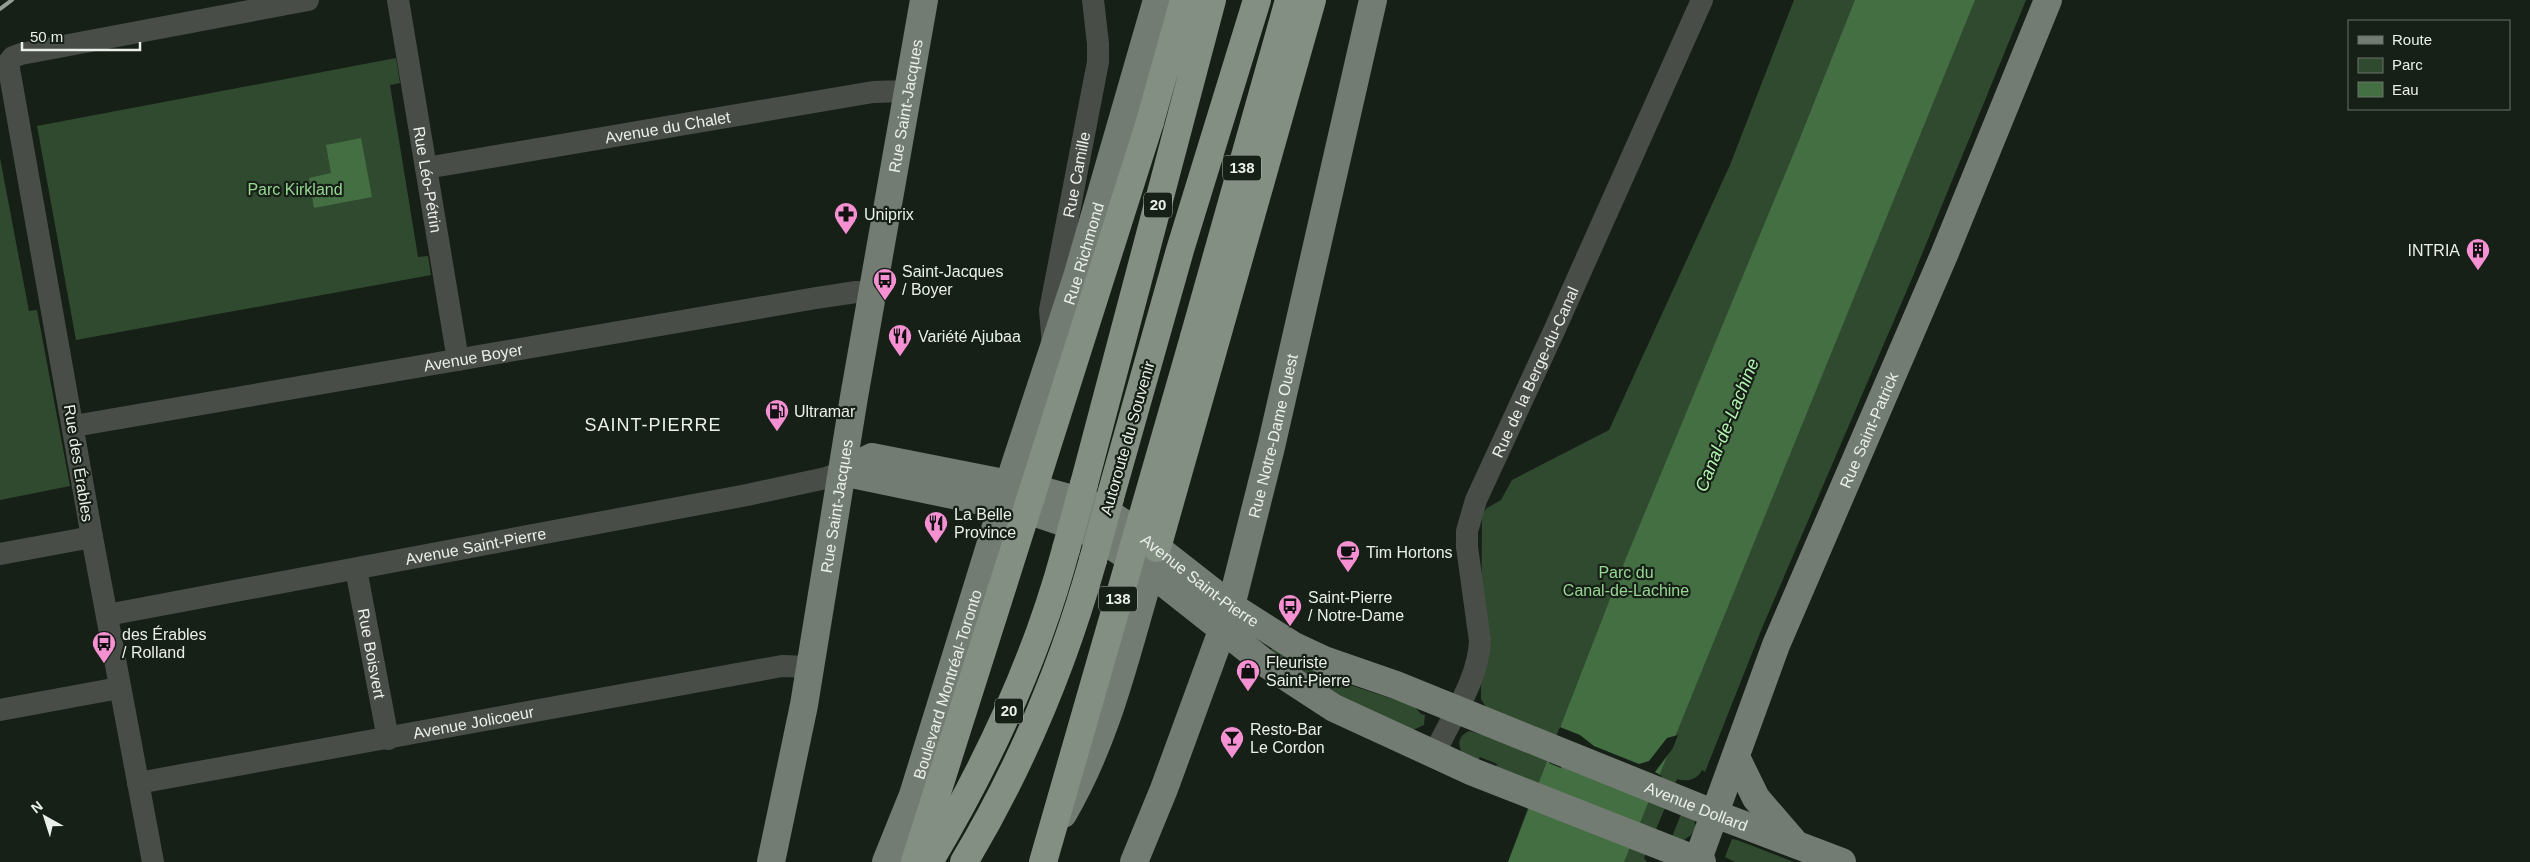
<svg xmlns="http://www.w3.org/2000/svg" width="2530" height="862" font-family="Helvetica,sans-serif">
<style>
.green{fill:#304a2f}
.water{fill:#446f43}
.pier{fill:#172017}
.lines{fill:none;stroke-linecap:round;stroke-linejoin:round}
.minor{stroke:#484d48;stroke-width:22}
.major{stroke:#737c72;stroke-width:28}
.highway{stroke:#848f83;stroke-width:28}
.rail{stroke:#949c94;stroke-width:4}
.highway-bridge{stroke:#848f83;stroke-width:28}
.labels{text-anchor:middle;stroke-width:4.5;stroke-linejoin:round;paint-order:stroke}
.shield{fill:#172017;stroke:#abb2aa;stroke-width:1}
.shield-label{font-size:15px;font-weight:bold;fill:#eaf0e9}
.street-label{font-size:16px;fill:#eaf0e9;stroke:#172017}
.park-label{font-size:16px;fill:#97d794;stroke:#172017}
.poi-label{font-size:16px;fill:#eaf0e9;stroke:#172017;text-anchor:start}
.neighbourhood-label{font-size:18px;letter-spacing:1px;fill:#eaf0e9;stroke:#172017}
.water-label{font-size:18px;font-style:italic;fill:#b3f4b0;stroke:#172017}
</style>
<rect width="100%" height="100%" fill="#172017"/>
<path class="green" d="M 1794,0 L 2026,0 L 1913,276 L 1762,628 L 1705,772 L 1702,770 C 1697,780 1687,782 1677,779 L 1644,858 L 1647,862 L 1508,862 L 1537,783 L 1496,767 L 1497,764 L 1480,757 L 1478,762 L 1462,753 C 1457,743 1459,736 1469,731 L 1507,741 L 1481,699 L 1482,514 L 1487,508 L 1501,500 L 1512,480 L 1609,430 L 1730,165 Z
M 396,58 L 400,83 L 390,85 L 418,257 L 428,256 L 431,275 L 76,340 L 37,126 Z
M 0,158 L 29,311 L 37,310 L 70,486 L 0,500 Z
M 1272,648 L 1335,680 L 1414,706 L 1421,714 L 1425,715 L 1424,725 L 1413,730 L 1372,716 L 1271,650 Z
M 1681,814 L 1694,820 L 1696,827 L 1691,835 L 1684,840 L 1672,837 Z
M 1732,839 L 1737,840 L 1794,862 L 1735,862 L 1725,857 Z"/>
<path class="water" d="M 1855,0 L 1975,0 L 1624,862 L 1508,862 L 1624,563 L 1800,138 Z
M 361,138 L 372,197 L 314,208 L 309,178 L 331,173 L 326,145 Z"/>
<path class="pier" d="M 1560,727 L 1580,735 L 1594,746 L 1639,764 L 1649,761 L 1667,738 L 1678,735 L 1673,748 L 1655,772 L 1662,776 L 1652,801 L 1562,765 L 1561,768 L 1549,763 L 1550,761 L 1547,759 Z"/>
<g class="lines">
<g class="minor">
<path id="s1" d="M 398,0 L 458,360"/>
<path id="s2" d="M 426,168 L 873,92 L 908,91"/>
<path id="s3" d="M 1053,346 L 1050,310 L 1098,62 L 1098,44 L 1093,0"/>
<path id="s4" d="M 74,426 L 816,298 L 856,292 L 872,293"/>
<path d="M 0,554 L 92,537"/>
<path id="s5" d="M 356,569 L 388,739"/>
<path id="s6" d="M 107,615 L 747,495 L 826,478 L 842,472"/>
<path d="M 0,710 L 119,688"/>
<path id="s7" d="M 1434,755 C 1451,717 1478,682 1480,641 L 1467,547 L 1467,531 L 1476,500 L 1554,331 L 1702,0"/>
<path id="s8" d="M 138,783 L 782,666 L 811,667"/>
<path d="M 153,862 L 92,537 L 8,63 L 13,57 L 21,54 L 308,0"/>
</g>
<g class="major">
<path id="s9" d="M 842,472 L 872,457 L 1040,490 L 1087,503 L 1102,509 L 1134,530 L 1231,606 L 1294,646 L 1324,660 L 1396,685 L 1715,814 L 1842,862"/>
<path d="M 842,472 L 1030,511 L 1083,529 L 1105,541 L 1150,572 L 1265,663 L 1334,708 L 1473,772 L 1702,862"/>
<path d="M 1736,757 L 1756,798 L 1793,841"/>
<path d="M 1063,814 C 1111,731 1127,647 1155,557"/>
<path id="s10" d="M 771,862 L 804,705 L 854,397 L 924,0"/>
<path id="s11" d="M 886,862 L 913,795 L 1015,465 L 1077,277 L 1157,0"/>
<path id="s12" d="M 1134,862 L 1164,789 L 1231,606 L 1271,447 L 1373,0"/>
<path id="s13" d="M 1697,862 L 1776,645 L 1944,255 L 2048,0"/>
</g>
<path class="highway" d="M 1150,122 L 1184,0
M 1194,337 L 1289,0
M 1084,484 L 1212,0
M 1110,498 L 1180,250 L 1257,0
M 1157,548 L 1312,0
M 929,862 C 988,763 1036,661 1066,549
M 964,862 C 1021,767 1063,667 1093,560"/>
<path class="rail" d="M 0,9 L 12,0"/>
<path class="highway-bridge" d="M 1066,549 L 1084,484
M 1093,560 L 1110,498
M 915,862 L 1150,122
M 1043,862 L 1194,337"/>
</g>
<defs>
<g id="pharmacy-pin" transform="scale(1.25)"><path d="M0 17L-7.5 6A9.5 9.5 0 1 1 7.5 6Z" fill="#f591d2" stroke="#172017"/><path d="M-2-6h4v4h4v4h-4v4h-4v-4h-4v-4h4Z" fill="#111"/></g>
<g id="building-pin" transform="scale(1.25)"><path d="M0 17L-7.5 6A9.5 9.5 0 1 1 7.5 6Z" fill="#f591d2" stroke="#172017"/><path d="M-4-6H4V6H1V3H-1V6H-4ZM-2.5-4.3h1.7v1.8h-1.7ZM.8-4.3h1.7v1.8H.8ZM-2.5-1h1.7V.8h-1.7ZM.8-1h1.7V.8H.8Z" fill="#111"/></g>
<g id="bus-pin" transform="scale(1.25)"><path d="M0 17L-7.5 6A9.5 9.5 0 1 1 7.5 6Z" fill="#f591d2" stroke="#172017"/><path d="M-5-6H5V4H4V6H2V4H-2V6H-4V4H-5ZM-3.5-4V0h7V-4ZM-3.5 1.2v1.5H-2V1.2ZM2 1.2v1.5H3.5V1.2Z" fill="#111"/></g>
<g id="restaurant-pin" transform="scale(1.25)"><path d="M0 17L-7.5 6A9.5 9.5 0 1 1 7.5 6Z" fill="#f591d2" stroke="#172017"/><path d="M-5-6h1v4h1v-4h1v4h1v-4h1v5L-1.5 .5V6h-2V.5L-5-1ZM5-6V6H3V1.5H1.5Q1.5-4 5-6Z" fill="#111"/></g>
<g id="fuel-pin" transform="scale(1.25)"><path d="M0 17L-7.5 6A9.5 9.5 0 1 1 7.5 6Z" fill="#f591d2" stroke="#172017"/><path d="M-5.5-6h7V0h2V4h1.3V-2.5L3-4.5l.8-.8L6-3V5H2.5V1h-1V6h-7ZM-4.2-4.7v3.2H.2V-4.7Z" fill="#111"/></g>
<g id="cafe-pin" transform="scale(1.25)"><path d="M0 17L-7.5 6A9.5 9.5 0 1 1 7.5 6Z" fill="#f591d2" stroke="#172017"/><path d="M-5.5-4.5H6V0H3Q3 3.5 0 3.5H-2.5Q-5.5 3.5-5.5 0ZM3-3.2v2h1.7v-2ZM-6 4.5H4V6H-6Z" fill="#111"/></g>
<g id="shop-pin" transform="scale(1.25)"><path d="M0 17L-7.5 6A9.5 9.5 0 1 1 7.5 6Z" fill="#f591d2" stroke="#172017"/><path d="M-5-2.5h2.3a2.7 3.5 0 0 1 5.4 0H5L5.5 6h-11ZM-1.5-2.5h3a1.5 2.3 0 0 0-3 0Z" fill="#111"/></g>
<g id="bar-pin" transform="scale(1.25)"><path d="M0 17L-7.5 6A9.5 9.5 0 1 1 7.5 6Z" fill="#f591d2" stroke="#172017"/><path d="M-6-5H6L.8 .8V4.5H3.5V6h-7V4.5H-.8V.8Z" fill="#111"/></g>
</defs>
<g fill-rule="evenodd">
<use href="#pharmacy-pin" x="846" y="214"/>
<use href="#building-pin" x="2478" y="250"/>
<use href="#bus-pin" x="885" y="280"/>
<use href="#restaurant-pin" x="900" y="336"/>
<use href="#fuel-pin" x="777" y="411"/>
<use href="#restaurant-pin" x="936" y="523"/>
<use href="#cafe-pin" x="1348" y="552"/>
<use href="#bus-pin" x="1290" y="606"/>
<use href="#bus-pin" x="104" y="643"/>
<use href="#shop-pin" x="1248" y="671"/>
<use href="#bar-pin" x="1232" y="738"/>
</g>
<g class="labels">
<g class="shield">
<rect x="1223" y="155.5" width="38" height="25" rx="4"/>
<rect x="1144" y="192.5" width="28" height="25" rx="4"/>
<rect x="1099" y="586.5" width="38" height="25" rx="4"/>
<rect x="995" y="698.5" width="28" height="25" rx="4"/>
</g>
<g class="shield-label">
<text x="1242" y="173">138</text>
<text x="1158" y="210">20</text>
<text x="1118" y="604">138</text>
<text x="1009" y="716">20</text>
</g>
<g class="street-label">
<text dy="6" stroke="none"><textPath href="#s10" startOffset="768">Rue Saint-Jacques</textPath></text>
<text dy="6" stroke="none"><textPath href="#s2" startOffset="245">Avenue du Chalet</textPath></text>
<text dy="6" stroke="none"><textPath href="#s3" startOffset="174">Rue Camille</textPath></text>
<text dy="6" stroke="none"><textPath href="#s1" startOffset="182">Rue Léo-Pétrin</textPath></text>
<text dy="6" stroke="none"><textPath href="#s11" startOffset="640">Rue Richmond</textPath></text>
<text dy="6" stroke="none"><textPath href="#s4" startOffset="405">Avenue Boyer</textPath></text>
<text dy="6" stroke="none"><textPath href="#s7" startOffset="408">Rue de la Berge-du-Canal</textPath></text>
<text dy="6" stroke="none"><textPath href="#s13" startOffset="465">Rue Saint-Patrick</textPath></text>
<text dy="6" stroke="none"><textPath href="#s12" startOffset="449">Rue Notre-Dame Ouest</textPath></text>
<text transform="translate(1127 438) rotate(-74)" y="6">Autoroute du Souvenir</text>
<text transform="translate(79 463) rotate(81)" y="6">Rue des Érables</text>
<text dy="6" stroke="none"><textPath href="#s10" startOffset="362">Rue Saint-Jacques</textPath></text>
<text dy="6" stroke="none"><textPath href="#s6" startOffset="375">Avenue Saint-Pierre</textPath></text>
<text dy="6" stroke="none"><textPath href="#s9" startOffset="391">Avenue Saint-Pierre</textPath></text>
<text dy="6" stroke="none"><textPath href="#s5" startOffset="86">Rue Boisvert</textPath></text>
<text dy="6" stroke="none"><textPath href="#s11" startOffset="188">Boulevard Montréal-Toronto</textPath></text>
<text dy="6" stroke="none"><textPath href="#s8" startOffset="341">Avenue Jolicoeur</textPath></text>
<text dy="6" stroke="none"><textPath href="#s9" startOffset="939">Avenue Dollard</textPath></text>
</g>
<g class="park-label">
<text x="295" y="195">Parc Kirkland</text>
<text x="1626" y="578">Parc du<tspan x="1626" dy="18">Canal-de-Lachine</tspan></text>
</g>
<g class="poi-label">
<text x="864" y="220">Uniprix</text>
<text x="2460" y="256" text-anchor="end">INTRIA</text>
<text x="902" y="277">Saint-Jacques<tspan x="902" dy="18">/ Boyer</tspan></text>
<text x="918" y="342">Variété Ajubaa</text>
<text x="794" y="417">Ultramar</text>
<text x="954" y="520">La Belle<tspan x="954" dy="18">Province</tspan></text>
<text x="1366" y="558">Tim Hortons</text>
<text x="1308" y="603">Saint-Pierre<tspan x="1308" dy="18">/ Notre-Dame</tspan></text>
<text x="122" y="640">des Érables<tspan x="122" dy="18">/ Rolland</tspan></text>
<text x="1266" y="668">Fleuriste<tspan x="1266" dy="18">Saint-Pierre</tspan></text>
<text x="1250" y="735">Resto-Bar<tspan x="1250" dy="18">Le Cordon</tspan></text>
</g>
<g class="neighbourhood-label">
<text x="653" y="431">SAINT-PIERRE</text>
</g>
<g class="water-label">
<text transform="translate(1727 425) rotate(-68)" y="6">Canal-de-Lachine</text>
</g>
</g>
<rect x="2348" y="20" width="162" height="90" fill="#172017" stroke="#6b736b"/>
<rect x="2358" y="36" width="25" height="8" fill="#737c72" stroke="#6b736b"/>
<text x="2392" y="45" font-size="15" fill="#eaf0e9">Route</text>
<rect x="2358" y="58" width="25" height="15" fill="#304a2f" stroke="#6b736b"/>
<text x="2392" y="70" font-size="15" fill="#eaf0e9">Parc</text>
<rect x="2358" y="82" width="25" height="15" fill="#446f43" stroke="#6b736b"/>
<text x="2392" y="95" font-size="15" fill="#eaf0e9">Eau</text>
<g transform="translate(45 817) rotate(321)" stroke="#172017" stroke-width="4" paint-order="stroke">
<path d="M0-4L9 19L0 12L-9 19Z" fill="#eaf0e9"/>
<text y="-8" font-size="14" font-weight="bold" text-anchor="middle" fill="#eaf0e9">N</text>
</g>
<path d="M22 42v8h118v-8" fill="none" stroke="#eaf0e9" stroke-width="2.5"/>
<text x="30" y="42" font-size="15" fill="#eaf0e9" stroke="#172017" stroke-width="4" paint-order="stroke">50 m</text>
</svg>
